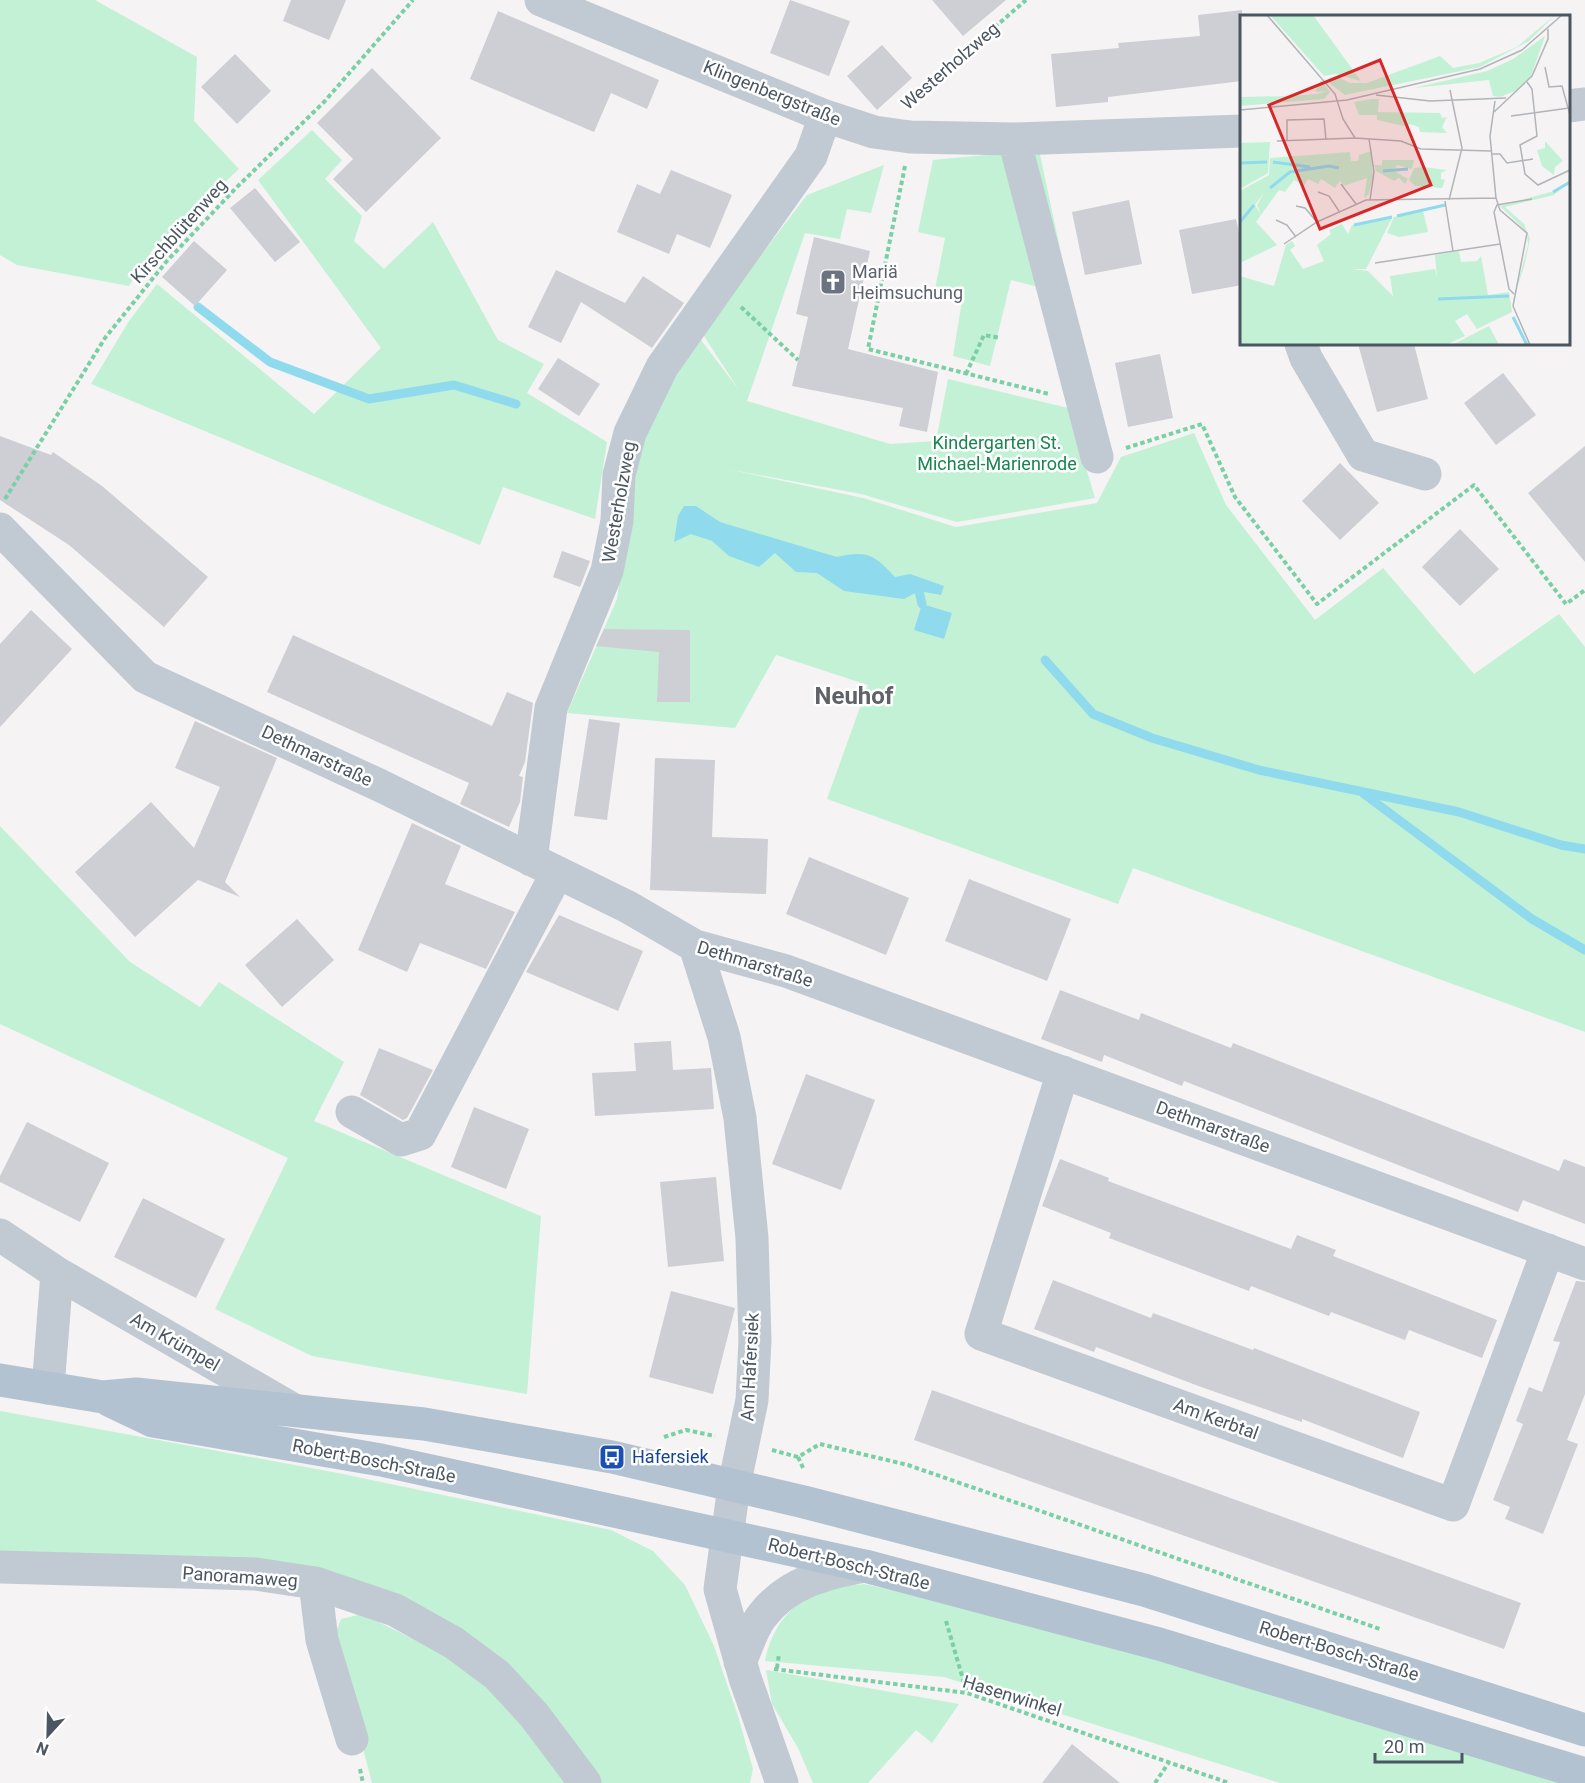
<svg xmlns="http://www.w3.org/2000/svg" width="1585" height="1783" font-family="Roboto,sans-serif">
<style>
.green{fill:#c3f1d5}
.water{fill:#90daee}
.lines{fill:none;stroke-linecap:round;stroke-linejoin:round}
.stream{stroke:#90daee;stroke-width:9}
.building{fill:#cdcfd5}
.path{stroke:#7ad0a6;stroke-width:4;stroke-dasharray:4.5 3;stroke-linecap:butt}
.minor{stroke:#c1cad2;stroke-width:33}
.major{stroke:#b3c2d1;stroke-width:33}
.labels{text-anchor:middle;stroke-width:5;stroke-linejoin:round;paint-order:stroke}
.street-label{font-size:18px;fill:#4a5661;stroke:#fff}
.worship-label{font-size:18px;fill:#5b616d;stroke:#fff;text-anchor:start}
.park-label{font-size:18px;fill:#17864f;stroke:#fff}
.transit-label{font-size:18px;fill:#164399;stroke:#fff;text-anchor:start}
.district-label{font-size:24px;font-weight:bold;fill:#5f6368;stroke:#fff}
.inset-river{fill:none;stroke:#90daee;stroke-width:3}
.inset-road{fill:none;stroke:#b1b4b9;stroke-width:1.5}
.view{fill:#d62828;fill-opacity:0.15;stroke:#d62828;stroke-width:3}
.inset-edge{fill:none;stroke:#4a5661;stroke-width:3}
</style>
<rect width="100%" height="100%" fill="#f5f3f3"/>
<path class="green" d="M 0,0 L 95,0 L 197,57 L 194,121 L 239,169 L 153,249 L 129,286 L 17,265 L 0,255 Z
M 312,130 L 342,160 L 325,179 L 362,216 L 354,241 L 384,269 L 433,222 L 498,340 L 544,364 L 527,393 L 607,442 L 595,519 L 503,487 L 480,545 L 91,384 L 129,321 L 157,284 L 314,414 L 381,348 L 258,180 Z
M 1039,150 L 1070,295 L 1011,280 L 990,366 L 953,356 L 962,301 L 934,295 L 945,238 L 918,232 L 933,160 Z
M 884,165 L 871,213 L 847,209 L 840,239 L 805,233 L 747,401 L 890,444 L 936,441 L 948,379 L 1068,408 L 1095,498 L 957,522 L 861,494 L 727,469 L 863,498 L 956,527 L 1097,503 L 1121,457 L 1194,433 L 1226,505 L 1315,620 L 1383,568 L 1474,674 L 1559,614 L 1585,647 L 1585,1032 L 1133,868 L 1118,904 L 827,799 L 868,685 L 776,655 L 735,728 L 567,713 L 617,599 L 637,457 L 646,432 L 673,378 L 701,340 L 739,390 L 704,336 L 729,297 L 807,195 Z
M 0,826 L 130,962 L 200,1007 L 219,982 L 344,1062 L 314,1121 L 541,1216 L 527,1394 L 312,1356 L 215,1309 L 288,1158 L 0,1024 Z
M 0,1411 L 338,1473 L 611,1530 L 653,1551 L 685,1585 L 714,1646 L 738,1716 L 753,1769 L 750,1783 L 601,1783 L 587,1766 L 388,1599 L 0,1558 Z
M 864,1584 L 946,1601 L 1272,1692 L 1559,1783 L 1280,1783 L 944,1677 L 765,1661 C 776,1607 812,1588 864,1584 Z
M 362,1614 L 440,1652 L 510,1704 L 572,1783 L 372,1783 L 334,1638 L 341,1619 Z
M 766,1670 L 959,1704 L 932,1743 L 916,1730 L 868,1783 L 813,1783 L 798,1748 L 772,1704 Z"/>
<path class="water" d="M 684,506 L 696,506 L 720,522 L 837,557 C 867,550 875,555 895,577 L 910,574 L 944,586 L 941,595 L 919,591 L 904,599 L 844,591 L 817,573 L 796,572 L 775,553 L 759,567 L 729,556 L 712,541 L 691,534 L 674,542 L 678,516 Z
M 922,604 L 952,613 L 944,639 L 914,630 Z"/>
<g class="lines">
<path class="stream" d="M 198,307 L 270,362 L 369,399 L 454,385 L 516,404
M 919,591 L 922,604
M 1045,660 L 1093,714 L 1152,738 L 1259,770 L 1459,812 L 1561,845 L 1585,849
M 1364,794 L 1532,919 L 1585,950"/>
</g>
<path class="building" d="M 291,0 L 346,0 L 329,40 L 283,21 Z
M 790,0 L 850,21 L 829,76 L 770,53 Z
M 932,0 L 1006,0 L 963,36 Z
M 1242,10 L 1242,81 L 1108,97 L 1108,102 L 1056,107 L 1051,54 L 1119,48 L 1118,43 L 1200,36 L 1198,15 Z
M 498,11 L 659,80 L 647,109 L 611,93 L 594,132 L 470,79 Z
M 882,45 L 912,78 L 877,110 L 847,76 Z
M 235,54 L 271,91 L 237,124 L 201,87 Z
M 372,68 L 441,138 L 366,212 L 333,179 L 353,159 L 317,123 Z
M 671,170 L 732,195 L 710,248 L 677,234 L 669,254 L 617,232 L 637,184 L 660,194 Z
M 255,188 L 300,242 L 275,262 L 230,208 Z
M 1129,200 L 1142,264 L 1085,275 L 1072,212 Z
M 1236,219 L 1242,246 L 1242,285 L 1192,294 L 1179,230 Z
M 814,237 L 870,251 L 848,349 L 938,372 L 927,432 L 899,426 L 903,408 L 792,386 L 808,317 L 796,314 Z
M 194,241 L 227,270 L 195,306 L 162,277 Z
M 556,270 L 625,303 L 643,276 L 684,303 L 652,348 L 581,302 L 561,343 L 528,327 Z
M 1358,344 L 1414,344 L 1428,399 L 1377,412 Z
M 1160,354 L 1173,418 L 1128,427 L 1115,363 Z
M 558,358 L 600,384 L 579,416 L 538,389 Z
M 1503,373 L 1536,415 L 1496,445 L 1464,403 Z
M 0,436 L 51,455 L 53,452 L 102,486 L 208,577 L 164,627 L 69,545 L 0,500 Z
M 1585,446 L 1585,562 L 1528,493 Z
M 1340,463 L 1379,503 L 1340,540 L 1302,501 Z
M 1460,529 L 1499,569 L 1460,606 L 1422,567 Z
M 562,551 L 590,561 L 580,587 L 553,577 Z
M 31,610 L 72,649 L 0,727 L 0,644 Z
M 604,629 L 690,630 L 690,702 L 657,702 L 659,652 L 596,646 Z
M 293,635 L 492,726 L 507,692 L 533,703 L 525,762 L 519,776 L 523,777 L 520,802 L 509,827 L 460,804 L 469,783 L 267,692 Z
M 589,719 L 620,723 L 607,820 L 574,816 Z
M 195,721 L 277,758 L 225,882 L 240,897 L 198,880 L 135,937 L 75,872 L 151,802 L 194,848 L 220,787 L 175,768 Z
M 655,758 L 715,760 L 712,837 L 768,839 L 766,894 L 650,890 Z
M 412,823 L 461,846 L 445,884 L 515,912 L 486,969 L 420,943 L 407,972 L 358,950 Z
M 809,857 L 909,898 L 886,955 L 786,914 Z
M 969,879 L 1071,919 L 1047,981 L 945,941 Z
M 559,915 L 643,951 L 618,1011 L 526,972 Z
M 297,919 L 334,960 L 282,1007 L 245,965 Z
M 1060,990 L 1139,1020 L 1141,1013 L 1231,1048 L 1233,1043 L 1559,1171 L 1564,1159 L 1585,1167 L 1585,1224 L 1523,1200 L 1518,1212 L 1184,1081 L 1182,1086 L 1104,1055 L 1102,1062 L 1041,1039 Z
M 671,1041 L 673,1070 L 711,1068 L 714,1109 L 595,1116 L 592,1073 L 636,1071 L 634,1043 Z
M 379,1048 L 433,1070 L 407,1118 L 403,1120 L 360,1095 Z
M 806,1074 L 875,1100 L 841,1190 L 772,1164 Z
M 474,1107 L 529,1129 L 506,1189 L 451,1167 Z
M 27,1122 L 109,1163 L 80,1222 L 0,1182 L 0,1176 Z
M 1060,1159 L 1109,1178 L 1108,1181 L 1291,1249 L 1297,1235 L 1336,1250 L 1333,1256 L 1497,1320 L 1482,1358 L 1409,1330 L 1405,1340 L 1331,1312 L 1329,1316 L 1251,1286 L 1249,1291 L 1109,1238 L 1111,1233 L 1042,1206 Z
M 716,1177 L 724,1261 L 668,1267 L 660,1182 Z
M 143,1198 L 225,1239 L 196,1298 L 114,1257 Z
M 1053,1280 L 1151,1318 L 1153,1313 L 1253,1350 L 1254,1348 L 1420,1412 L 1403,1458 L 1302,1419 L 1302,1422 L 1201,1387 L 1096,1347 L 1094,1352 L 1034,1329 Z
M 1576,1281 L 1585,1282 L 1585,1394 L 1567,1440 L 1578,1444 L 1543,1534 L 1505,1519 L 1510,1507 L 1493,1500 L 1523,1424 L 1516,1421 L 1529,1387 L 1542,1392 L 1560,1342 L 1553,1341 Z
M 671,1291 L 735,1308 L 713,1394 L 649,1377 Z
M 932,1390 L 1521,1603 L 1504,1649 L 914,1440 Z
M 1072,1744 L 1120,1783 L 1042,1783 Z"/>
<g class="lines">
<path class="path" d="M 904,106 L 1026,0
M 905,166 L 868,349 L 1049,394
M 741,307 L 798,360
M 966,374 L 984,335 L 1000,338
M 1126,448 L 1202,424 L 1235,497 L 1317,604 L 1474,485 L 1566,604 L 1585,590
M 5,499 L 105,338 L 166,262 L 236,188 L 324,102 L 413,0
M 664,1437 L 686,1430 L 715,1436
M 772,1450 L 798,1457 L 820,1444 L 908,1465 L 1380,1629
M 798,1457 L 804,1470
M 946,1621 L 967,1693
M 777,1668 L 779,1654
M 774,1669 L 967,1693 L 1229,1783
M 360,1769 L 363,1783
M 1155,1783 L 1169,1762"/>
<path class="minor" d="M 541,0 L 825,116 L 874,132 L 910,137 L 1014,139 L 1242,131
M 1568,106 L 1585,104
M 1014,139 L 1097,457
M 1301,344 L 1306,358 L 1363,455 L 1425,474
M 0,529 L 145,677 L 379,785 L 628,907 L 695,946 L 786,971 L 1585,1264
M 531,860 L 551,708 L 607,571 L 617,521 L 619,475 L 630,433 L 662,367 L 811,156 L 825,116
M 695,946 L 724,1037 L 740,1118 L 752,1238 L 755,1340 L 752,1400 L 734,1486 L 720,1589 L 745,1678 L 782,1783
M 1063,1072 L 981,1334 L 1453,1505 L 1548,1250
M 352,1112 L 401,1140 L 420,1134 L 557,873
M 0,1235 L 57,1273 L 294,1410
M 48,1388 L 57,1273
M 0,1567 L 256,1574 L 315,1583 L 395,1610 L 454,1643 L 497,1675 L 534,1715 L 585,1783
M 315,1583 L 322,1640 L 352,1739
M 740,1662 C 747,1648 752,1628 762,1616 C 788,1582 826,1573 865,1566"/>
<path class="major" d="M 0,1380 L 103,1397 L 136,1394 L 424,1424 L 612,1457 L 804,1502 L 1144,1590 L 1585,1730
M 109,1400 L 153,1421 L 381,1460 L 865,1566 L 1159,1644 L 1585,1774"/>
</g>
<defs>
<g id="church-square" transform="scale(1.35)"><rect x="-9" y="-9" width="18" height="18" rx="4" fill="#6b7280" stroke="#fff"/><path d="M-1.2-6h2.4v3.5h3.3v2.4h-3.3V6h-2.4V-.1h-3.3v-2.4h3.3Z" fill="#fff"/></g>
<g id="bus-square" transform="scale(1.35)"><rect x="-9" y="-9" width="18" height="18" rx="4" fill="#1a4fb4" stroke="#fff"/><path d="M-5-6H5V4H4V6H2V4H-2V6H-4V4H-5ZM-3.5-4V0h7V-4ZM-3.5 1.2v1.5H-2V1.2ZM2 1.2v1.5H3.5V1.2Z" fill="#fff"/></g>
</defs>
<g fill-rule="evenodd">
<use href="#church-square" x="833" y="282"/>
<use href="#bus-square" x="612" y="1457"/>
</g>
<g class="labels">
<g class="street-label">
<text transform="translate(950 66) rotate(-41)" y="6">Westerholzweg</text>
<text transform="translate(772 93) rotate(22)" y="6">Klingenbergstraße</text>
<text transform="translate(179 231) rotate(-48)" y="6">Kirschblütenweg</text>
<text transform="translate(619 502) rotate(-80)" y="6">Westerholzweg</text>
<text transform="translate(317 756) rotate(25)" y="6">Dethmarstraße</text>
<text transform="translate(755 964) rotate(17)" y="6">Dethmarstraße</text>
<text transform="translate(1213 1127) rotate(20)" y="6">Dethmarstraße</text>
<text transform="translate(175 1342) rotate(30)" y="6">Am Krümpel</text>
<text transform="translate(750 1367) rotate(-87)" y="6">Am Hafersiek</text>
<text transform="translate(1216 1419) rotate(20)" y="6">Am Kerbtal</text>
<text transform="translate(374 1461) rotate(11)" y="6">Robert-Bosch-Straße</text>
<text transform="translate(849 1564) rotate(14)" y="6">Robert-Bosch-Straße</text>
<text transform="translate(240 1577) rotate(4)" y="6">Panoramaweg</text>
<text transform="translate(1339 1651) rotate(17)" y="6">Robert-Bosch-Straße</text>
<text transform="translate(1012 1696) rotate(17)" y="6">Hasenwinkel</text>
</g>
<g class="worship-label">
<text x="852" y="278">Mariä<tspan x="852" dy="21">Heimsuchung</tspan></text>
</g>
<g class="park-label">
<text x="997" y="449">Kindergarten St.<tspan x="997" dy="21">Michael-Marienrode</tspan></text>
</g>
<g class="transit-label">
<text x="632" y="1463">Hafersiek</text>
</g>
<g class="district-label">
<text x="854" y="704">Neuhof</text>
</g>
</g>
<g transform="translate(1240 15)">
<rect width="330" height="330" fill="#f5f3f3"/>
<path d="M 30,0 L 73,0 L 121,66 L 95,59 L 84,61 ZM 315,0 L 289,26 L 240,52 L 105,80 L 88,67 L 89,63 L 96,61 L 110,68 L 127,68 L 200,41 L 213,53 L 239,48 L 277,32 ZM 305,21 L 291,61 L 275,76 L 260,82 L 253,81 L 249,65 L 174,73 L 247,56 L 273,44 ZM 81,65 L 90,77 L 84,84 L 0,91 L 0,82 L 49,81 L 77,79 L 88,76 L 75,77 ZM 131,84 L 139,84 L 138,97 L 200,98 L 202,103 L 207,102 L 202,112 L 207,118 L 180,117 L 179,112 L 170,109 L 168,112 L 137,105 L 137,100 L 119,100 L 114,87 ZM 305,126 L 323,146 L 315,152 L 314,160 L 302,151 L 297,135 L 305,133 ZM 30,127 L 28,158 L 0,174 L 0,128 ZM 131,136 L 133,162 L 129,179 L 124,183 L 127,163 L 104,171 L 100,166 L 95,173 L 81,164 L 78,169 L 68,164 L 64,171 L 54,165 L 45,177 L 39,175 L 21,200 L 17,190 L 25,176 L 15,190 L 21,200 L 16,207 L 37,230 L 0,248 L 0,176 L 29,160 L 30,143 L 110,137 L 111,146 L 118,146 L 119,140 ZM 142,145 L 174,145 L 172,154 L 157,150 L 154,156 L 168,164 L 165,169 L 159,163 L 154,166 L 136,156 L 134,150 L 142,150 ZM 182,152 L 207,155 L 201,158 L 201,164 L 205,165 L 202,173 L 175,171 L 169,165 L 174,153 ZM 330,166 L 314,180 L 265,192 L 284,209 L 290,224 L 284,252 L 275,279 L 288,230 L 287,217 L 260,191 L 314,176 ZM 183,196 L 188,217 L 159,222 L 147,218 L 154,202 ZM 152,203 L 126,254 L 112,254 L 128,256 L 153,281 L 150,261 L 195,254 L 197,262 L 195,240 L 219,236 L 221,247 L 237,246 L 241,241 L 248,280 L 269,277 L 272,297 L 237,314 L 227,299 L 215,306 L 225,321 L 206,330 L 0,330 L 0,261 L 34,271 L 46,230 L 52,226 L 55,231 L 50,235 L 63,254 L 84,246 L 77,230 L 91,219 L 89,215 L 102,209 L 108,219 L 112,210 ZM 249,311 L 259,330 L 212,330 Z" fill="#c3f1d5"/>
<path class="inset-river" d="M 33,147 L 70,152M 0,148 L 27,147M 143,156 L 168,154M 30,173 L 50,157 L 89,151 L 99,153M 313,177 L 330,167M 157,201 L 205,190M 0,207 L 14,190M 114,210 L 152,202M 198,284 L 269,281M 273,302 L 287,330"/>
<path class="inset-road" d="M 27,0 L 95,79 L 103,104 L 115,123M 305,52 L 309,72 L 322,71 L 330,100M 287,67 L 292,74 L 297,121 L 280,130 L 285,159 L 298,170 L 330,155M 136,80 L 190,86 L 266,83M 255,86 L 250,121 L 256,183 L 260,195 L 287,218 L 273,291 L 290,330M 0,95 L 107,85 L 240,54 L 282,35 L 322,0M 254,97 L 292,61 L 308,24 L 308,14M 271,101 L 329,93M 129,124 L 134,157 L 130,185M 37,126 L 115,123 L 161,126 L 181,134 L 251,136M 47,126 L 47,105 L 84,104 L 86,125M 251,139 L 260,139 L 267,148 L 293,144M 101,169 L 116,189M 78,177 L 89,181 L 99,196M 209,185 L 222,133 L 210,75M 205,186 L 213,236M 56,191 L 65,193 L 77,207M 36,205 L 47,210 L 56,222M 44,229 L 77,207 L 126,185 L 256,183M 135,248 L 260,229M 274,279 L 269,274 L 254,197 L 257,190 L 292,184"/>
<path class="view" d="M 140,45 L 191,170 L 80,214 L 29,90 Z"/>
<rect width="330" height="330" class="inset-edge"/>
</g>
<g transform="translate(48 1735) rotate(202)" stroke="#ffffff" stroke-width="4.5" paint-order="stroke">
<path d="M0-4.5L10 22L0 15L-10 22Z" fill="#4a5661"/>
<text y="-9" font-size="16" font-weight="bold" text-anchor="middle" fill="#4a5661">N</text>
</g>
<path d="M1375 1753v9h87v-9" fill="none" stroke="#4a5661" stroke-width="3"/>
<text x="1384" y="1753" font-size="18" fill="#4a5661" stroke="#ffffff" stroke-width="4.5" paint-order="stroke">20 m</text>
</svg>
